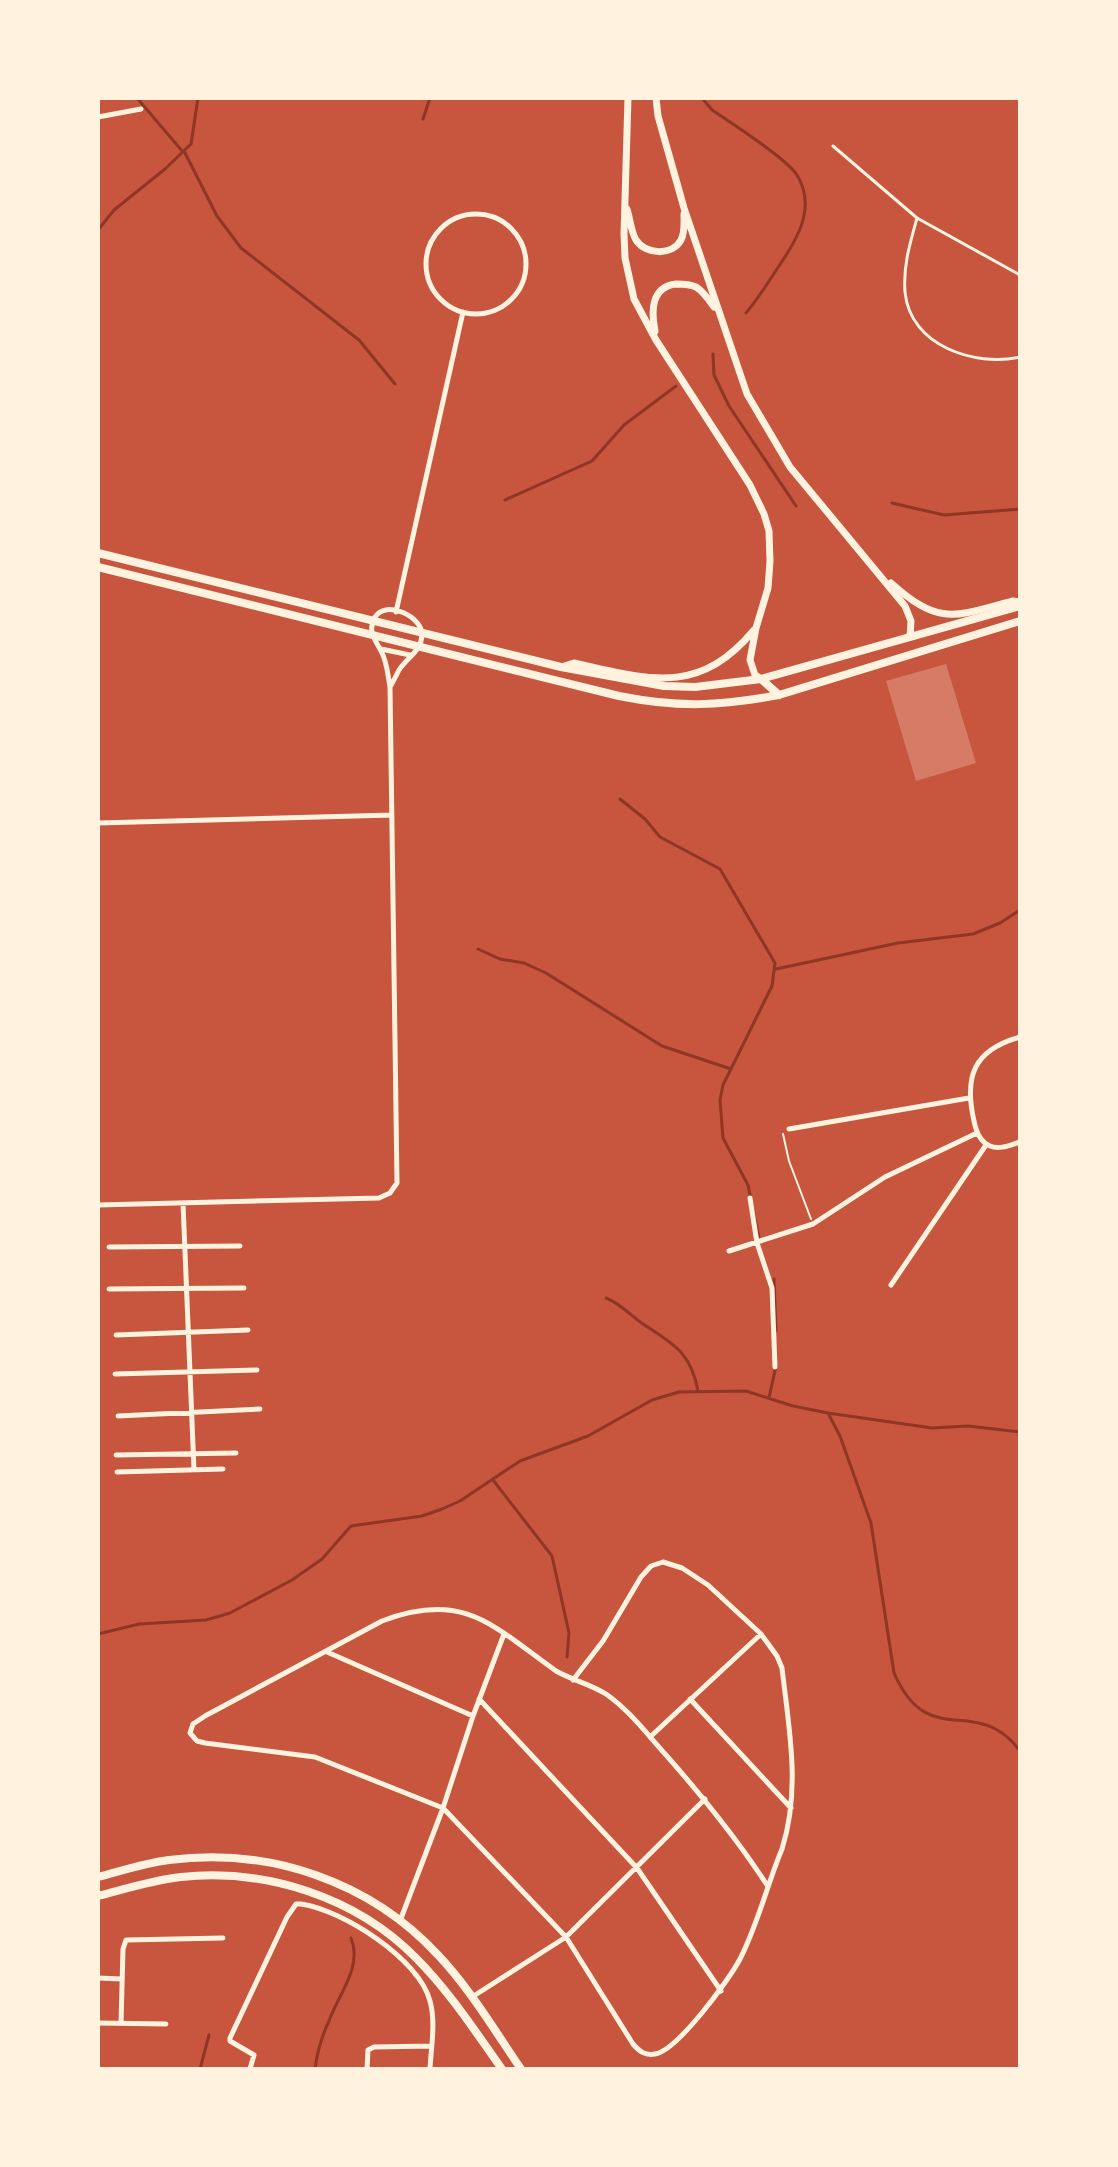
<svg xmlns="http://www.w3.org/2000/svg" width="1118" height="2167" font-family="Barlow,sans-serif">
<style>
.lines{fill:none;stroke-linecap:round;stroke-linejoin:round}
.stream{stroke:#8f3625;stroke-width:3}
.building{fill:#d67c66}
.path{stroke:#fff3e0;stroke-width:2}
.service{stroke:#fff3e0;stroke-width:3}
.minor{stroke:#fff3e0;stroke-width:5}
.tertiary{stroke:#fff3e0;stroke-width:7}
.secondary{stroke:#fff3e0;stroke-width:8}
</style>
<rect width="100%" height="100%" fill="#c8553d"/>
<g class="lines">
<path class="stream" d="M 137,98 L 183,152
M 702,98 L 712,110 C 731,123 786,158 797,175 C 818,209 795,243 775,272 C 766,286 757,300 746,313
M 423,119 L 430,98
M 184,151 L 217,216 L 241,248 L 359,340 L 395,384
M 98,230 L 114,210 L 165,169 L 191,144 L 198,98
M 713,354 L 714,375 L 729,406 L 796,506
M 505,500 L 592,461 L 624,425 L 676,386
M 892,503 L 944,515 L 1020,509
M 620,799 L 645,819 L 660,837 L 720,869 L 775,963 L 772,986 L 723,1085 L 720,1100 L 723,1138 L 748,1185 L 759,1238
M 478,949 L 500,959 L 524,963 L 546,973 L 662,1046 L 731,1069
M 776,969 L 898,943 L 973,934 L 1000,923 L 1020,910
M 774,1279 L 776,1331
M 606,1298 C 621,1304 630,1315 643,1324 C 673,1344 691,1352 698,1391
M 769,1398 L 776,1366
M 828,1413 L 840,1436 L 871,1523 L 894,1673 C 929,1753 976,1692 1020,1751
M 493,1480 L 552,1556 L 569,1633 L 567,1657
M 98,1634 L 139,1624 L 206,1620 L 230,1613 L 292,1580 L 322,1559 L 351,1526 L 422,1516 L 442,1509 L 460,1501 L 520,1461 L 588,1436 L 652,1400 L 679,1392 L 746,1391 L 793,1406 L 828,1413 L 932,1428 L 968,1426 L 1020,1432
M 1020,1918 L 1020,1960
M 200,2069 L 209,2035
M 315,2069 C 317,2053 322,2036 329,2021 C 338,1995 363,1967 351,1938"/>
</g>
<path class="building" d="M 946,664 L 976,763 L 916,781 L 886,681 Z"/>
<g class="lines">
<path class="path" d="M 783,1134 L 789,1161 L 811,1219"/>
<path class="service" d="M 833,146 L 917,218 L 1020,275
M 917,218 C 910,243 903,266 905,292 C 910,346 975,367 1020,357"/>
<path class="minor" d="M 98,117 L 141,109
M426 264a50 50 0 1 1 100 0a50 50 0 1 1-100 0Z
M 396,612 L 463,312
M 381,649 L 410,655
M 98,823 L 392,815
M 1020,1037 C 973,1050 964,1077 974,1121 C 976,1131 980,1142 990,1146 C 1000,1150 1010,1145 1020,1142
M 789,1129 L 969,1098
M 750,1198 L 757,1243 L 772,1288 L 775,1367
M 183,1203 L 194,1470
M 98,1205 L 379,1198 L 390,1193 L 397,1183 L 390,687 C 388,676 387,661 381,651 C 375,639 367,632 375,617 C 386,599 423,617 422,635 C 421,652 407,657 399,670 C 396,676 393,682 390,687
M 109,1247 L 240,1246
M 729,1251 L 813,1224 L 885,1177 L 977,1133
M 891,1285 L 986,1145
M 109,1289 L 244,1288
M 116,1335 L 248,1330
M 115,1374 L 257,1370
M 118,1416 L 260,1409
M 116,1455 L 236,1453
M 117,1472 L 223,1469
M 327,1652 L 473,1716
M 573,1680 L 603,1641 L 641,1577 L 651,1566 L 663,1562 L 682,1568 L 708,1585 L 761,1634 L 777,1656 L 782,1668 C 789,1729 801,1789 782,1849 C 767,1885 758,1924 740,1959 C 729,1980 677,2051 655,2054 C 645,2056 639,2051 633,2044 L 566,1937 L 443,1808 L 315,1757 L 205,1743 L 197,1741 L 190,1733 L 193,1724 L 205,1716 L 382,1621 C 464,1590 493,1626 556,1671 C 572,1680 590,1684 606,1694 C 629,1710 647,1734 666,1755 C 703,1797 737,1839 767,1885
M 479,1699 L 637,1868 L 721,1991
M 690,1699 L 791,1808
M 650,1737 L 761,1634
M 400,1921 L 443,1808 L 473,1716 L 504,1634
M 98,1978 L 122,1979
M 472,1997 L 566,1937 L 705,1799
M 98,2023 L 166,2024
M 121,2023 L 123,1949 L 126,1940 L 223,1938
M 250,2069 L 254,2055 L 230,2041 L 230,2038 L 287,1917 L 296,1904 L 301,1904 C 343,1910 419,1959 430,2001 C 436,2023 431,2047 430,2069
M 367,2069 L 368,2050 L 374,2047 L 431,2046"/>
<path class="tertiary" d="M 628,98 L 624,234 L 625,258 L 634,299 L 656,340 L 750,485 L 764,514 L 769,531 L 770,561 L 768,588 L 756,628 L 750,660 L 755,675 L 761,679
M 656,98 L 658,116 L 684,208 L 747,394 L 790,467 L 905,606 L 911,621 L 910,637
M 627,209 C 630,218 631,232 636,240 C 646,255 672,256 681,240 C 685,233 684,222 684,214
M 655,331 C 651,311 651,287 676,284 C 683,284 690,284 696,287 C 704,292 709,300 714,307
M 891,583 C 940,627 955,616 1013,601 L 1020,602
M 561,667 L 574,663 C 650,680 699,696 754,630"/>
<path class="secondary" d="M 98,553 L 561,667 L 664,686 L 695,687 L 761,679 L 1020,606
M 98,567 L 619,696 C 679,708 720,706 779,695 L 1020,621
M 761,679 L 779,695
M 98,1877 C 121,1871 145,1863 169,1860 C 269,1847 370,1881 439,1956 C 470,1989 495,2031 521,2069
M 98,1896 C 125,1889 153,1880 181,1877 C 266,1868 356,1897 416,1958 C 449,1991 475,2031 502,2069"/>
</g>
<rect width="1118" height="2167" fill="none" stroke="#fff3e0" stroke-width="200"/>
</svg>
